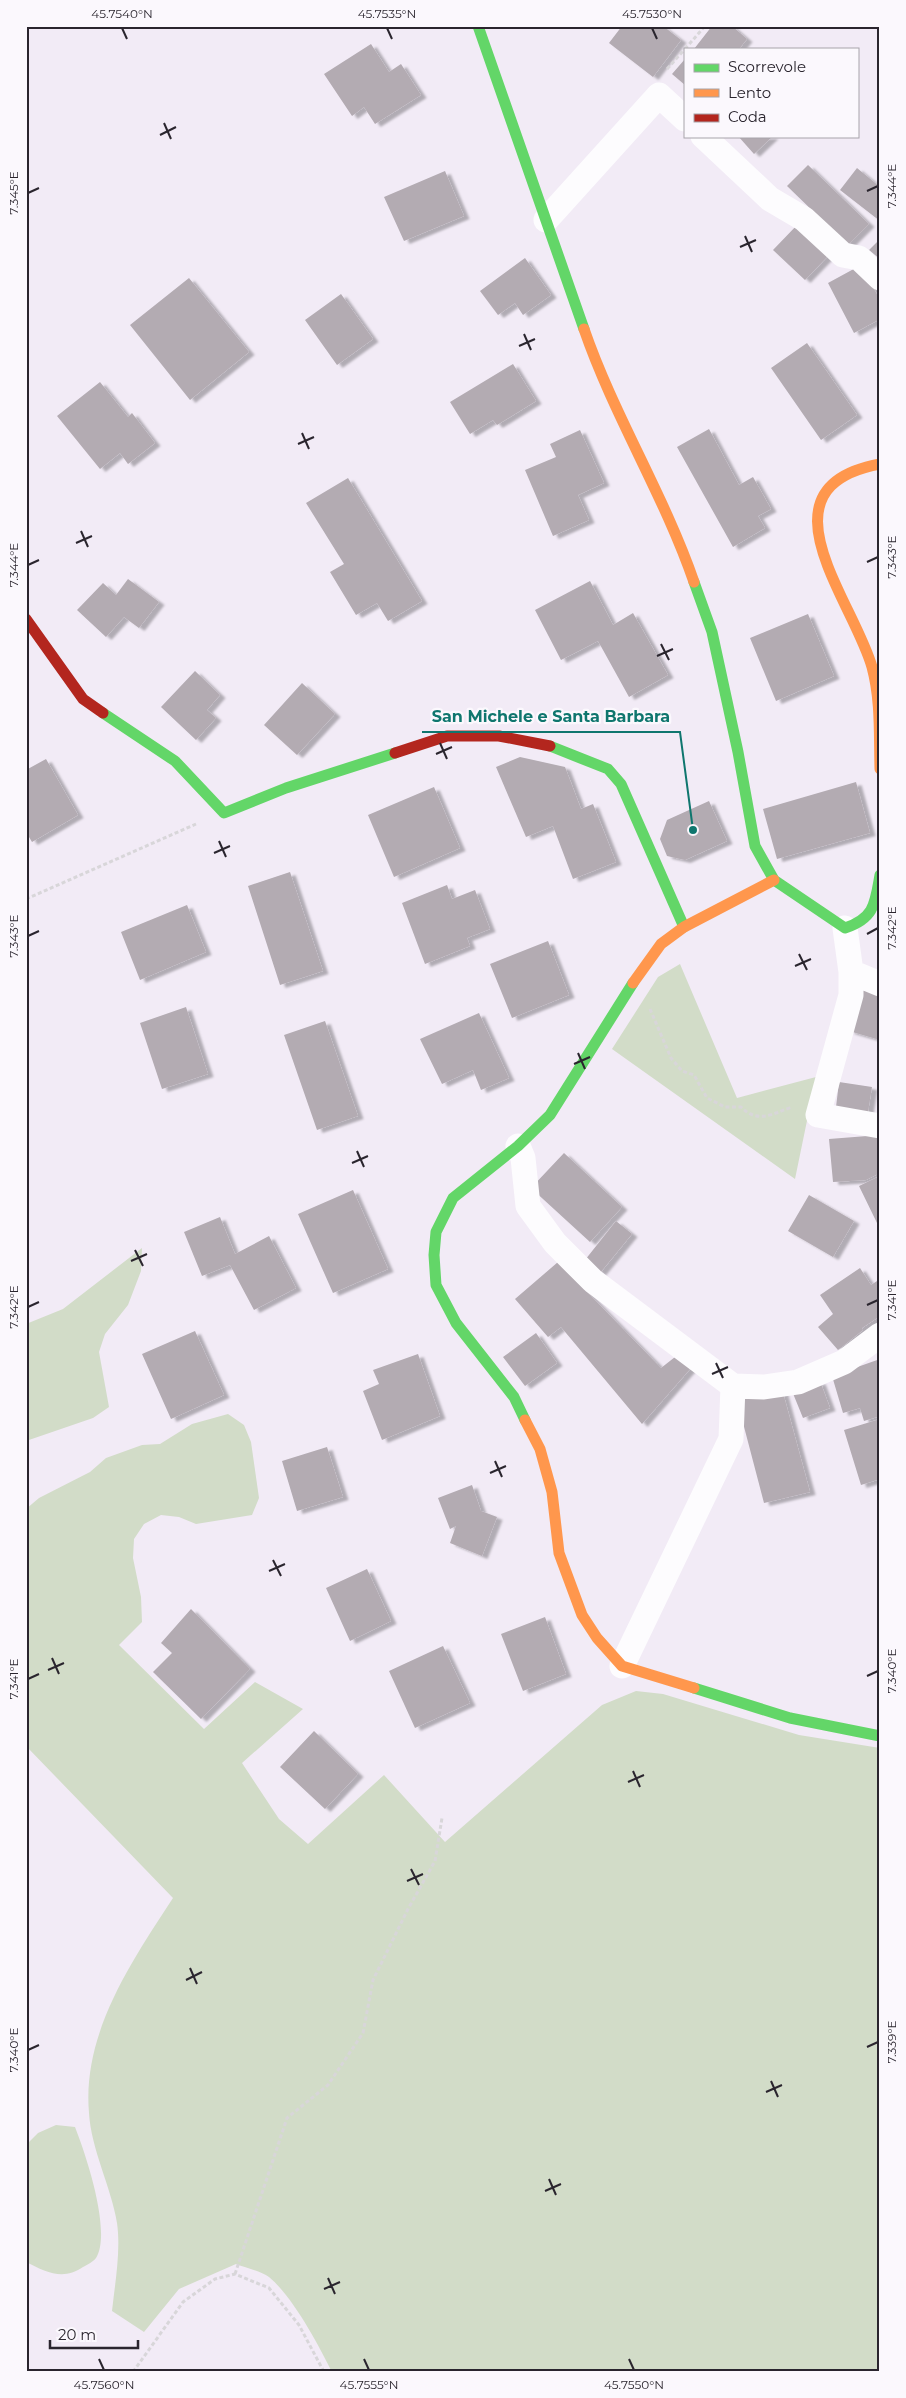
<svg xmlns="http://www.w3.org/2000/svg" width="906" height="2398" font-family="Montserrat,sans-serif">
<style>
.green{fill:#d2dcc8}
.building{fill:#b3abb2;filter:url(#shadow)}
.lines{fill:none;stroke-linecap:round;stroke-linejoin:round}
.path{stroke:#d8d6d9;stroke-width:3;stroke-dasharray:4 2.5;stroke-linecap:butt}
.street{stroke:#fdfcfe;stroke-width:25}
.fast{stroke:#63d668;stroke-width:11}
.slow{stroke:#ff974d;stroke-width:11}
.jam{stroke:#b3261e;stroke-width:11}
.ticks{fill:none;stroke:#2a252e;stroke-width:2}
.leader{fill:none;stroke:#0f766e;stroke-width:2}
.callout-dot{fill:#0f766e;stroke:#fbf8fd;stroke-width:2}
.callout-label{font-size:16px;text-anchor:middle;font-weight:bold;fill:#0f766e;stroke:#fbf8fd;stroke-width:4.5;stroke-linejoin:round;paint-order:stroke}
.neatline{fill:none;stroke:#2a252e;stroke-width:2}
.ticks-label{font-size:12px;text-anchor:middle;fill:#2a252e}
</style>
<defs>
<filter id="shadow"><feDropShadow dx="5.5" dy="3" stdDeviation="1" flood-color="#0004"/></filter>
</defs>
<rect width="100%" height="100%" fill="#f2ebf6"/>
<path class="green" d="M 680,964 L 737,1098 L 816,1077 L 795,1179 L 612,1049 L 658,977 Z
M 142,1248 L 141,1271 L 128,1305 L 105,1334 L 99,1352 L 109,1407 L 93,1418 L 26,1441 L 26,1324 L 63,1309 Z
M 228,1414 L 244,1425 L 251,1442 L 259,1498 L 252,1515 L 196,1524 L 179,1517 L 161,1515 L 144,1524 L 134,1539 L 133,1558 L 141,1597 L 142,1622 L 119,1645 L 204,1729 L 255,1682 L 303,1709 L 242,1763 L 279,1819 L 308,1844 L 384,1775 L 445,1842 L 602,1705 L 636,1691 L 663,1694 L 799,1735 L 880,1748 L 880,2372 L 332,2372 C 318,2344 293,2297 269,2277 C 261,2271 246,2268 236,2264 L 179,2289 L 144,2332 L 112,2311 C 115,2283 121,2251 117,2223 C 111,2187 91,2149 89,2113 C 82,2033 132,1961 173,1898 L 26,1746 L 26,1509 L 39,1498 L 90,1472 L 106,1458 L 142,1445 L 160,1444 L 192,1424 Z
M 56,2125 L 75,2127 C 86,2155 112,2232 96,2258 C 93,2262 87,2265 83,2267 C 63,2281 46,2272 26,2262 L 26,2145 L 38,2133 Z"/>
<path class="building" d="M 622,26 L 663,26 L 681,40 L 653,77 L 609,43 Z
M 712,26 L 732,26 L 747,39 L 739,49 L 694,49 Z
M 371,44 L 389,72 L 401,64 L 421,95 L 375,124 L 364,107 L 352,116 L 324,74 Z
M 685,59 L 685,85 L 672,74 Z
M 738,136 L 773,136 L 754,154 Z
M 808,165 L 869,224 L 848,245 L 787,186 Z
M 857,168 L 880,187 L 880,221 L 840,190 Z
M 445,171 L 464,216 L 404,241 L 384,197 Z
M 798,224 L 829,255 L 805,280 L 773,250 Z
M 880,239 L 880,259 L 869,250 Z
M 525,258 L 551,295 L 523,315 L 515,303 L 498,315 L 480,291 Z
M 861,265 L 880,300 L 880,319 L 854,333 L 828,283 Z
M 189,278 L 249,352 L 190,400 L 130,325 Z
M 341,294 L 373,339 L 337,365 L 305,320 Z
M 807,343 L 857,415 L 821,440 L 771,368 Z
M 513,364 L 536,401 L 497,425 L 493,420 L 470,434 L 450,402 Z
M 100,382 L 128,417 L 132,413 L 155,443 L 128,464 L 120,453 L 100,469 L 57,416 Z
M 709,429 L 739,485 L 753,477 L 771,509 L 758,516 L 765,528 L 733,547 L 677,447 Z
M 580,430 L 604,483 L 578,495 L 589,520 L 553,536 L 525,470 L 556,457 L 550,444 Z
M 348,478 L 422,601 L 388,621 L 377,603 L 356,615 L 330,572 L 344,564 L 306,503 Z
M 128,579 L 159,602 L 139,628 L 124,617 L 106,637 L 77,610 L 103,583 L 116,595 Z
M 590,581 L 613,625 L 633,613 L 668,675 L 629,697 L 598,641 L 561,660 L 535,610 Z
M 808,614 L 834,676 L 776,701 L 750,638 Z
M 195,671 L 220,695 L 207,710 L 216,718 L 196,740 L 161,707 Z
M 302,683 L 335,714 L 297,755 L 264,725 Z
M 520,757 L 565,767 L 581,809 L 593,804 L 616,862 L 573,879 L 553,826 L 526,837 L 496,767 Z
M 46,759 L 78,815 L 32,842 L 26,832 L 26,770 Z
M 856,782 L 870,833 L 777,859 L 763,809 Z
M 434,787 L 460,848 L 394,877 L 368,815 Z
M 709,801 L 727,841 L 685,860 L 667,856 L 660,839 L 667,820 Z
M 290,872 L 323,971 L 280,985 L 248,886 Z
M 447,885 L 452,899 L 475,890 L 490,929 L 467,938 L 470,946 L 425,964 L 402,903 Z
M 187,905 L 206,952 L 140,980 L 121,932 Z
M 548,941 L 569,995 L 512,1018 L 490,964 Z
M 862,989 L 880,994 L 880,1040 L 849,1031 Z
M 186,1007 L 208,1074 L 162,1089 L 140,1023 Z
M 479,1013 L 509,1078 L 481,1090 L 473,1070 L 442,1084 L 420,1039 Z
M 325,1021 L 358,1116 L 317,1130 L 284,1035 Z
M 839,1082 L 872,1087 L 868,1112 L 836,1107 Z
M 880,1135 L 880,1173 L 866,1180 L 833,1182 L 829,1139 Z
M 564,1153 L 622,1207 L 590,1242 L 531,1188 Z
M 880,1176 L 880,1221 L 877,1223 L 859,1186 Z
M 353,1190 L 388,1269 L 333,1293 L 298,1214 Z
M 809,1195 L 854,1221 L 833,1257 L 788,1231 Z
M 220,1217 L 235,1254 L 269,1236 L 296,1288 L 254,1310 L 230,1265 L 202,1276 L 184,1232 Z
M 616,1221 L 632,1234 L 600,1273 L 585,1260 Z
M 558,1262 L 661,1368 L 675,1357 L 691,1368 L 642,1424 L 561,1327 L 548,1337 L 515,1299 Z
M 860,1268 L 871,1285 L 880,1279 L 880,1316 L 862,1328 L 863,1330 L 838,1350 L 818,1327 L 833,1314 L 820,1295 Z
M 195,1331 L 224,1395 L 171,1419 L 142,1354 Z
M 536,1333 L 557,1363 L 525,1386 L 503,1357 Z
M 418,1354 L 440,1416 L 382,1440 L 363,1391 L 379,1384 L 373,1370 Z
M 880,1359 L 880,1416 L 864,1421 L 860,1408 L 843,1413 L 832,1376 Z
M 820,1381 L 830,1408 L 803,1418 L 792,1391 Z
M 782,1389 L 810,1492 L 764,1503 L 737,1400 Z
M 880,1419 L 880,1479 L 861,1485 L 844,1430 Z
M 327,1447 L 343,1497 L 297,1511 L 282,1461 Z
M 472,1485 L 481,1511 L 497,1517 L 482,1556 L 450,1543 L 456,1526 L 450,1529 L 438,1498 Z
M 367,1569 L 391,1621 L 350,1641 L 326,1588 Z
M 191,1609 L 250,1669 L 201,1719 L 153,1672 L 172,1653 L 161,1643 Z
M 545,1617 L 566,1674 L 523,1691 L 501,1634 Z
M 443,1646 L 470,1703 L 415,1728 L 389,1671 Z
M 314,1731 L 358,1774 L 325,1809 L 280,1767 Z"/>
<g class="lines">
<path class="path" d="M 685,49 L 705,26
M 667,69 L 685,49
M 26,899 L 196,824
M 650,1009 L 671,1058 L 682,1071 L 694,1075 L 707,1098 L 725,1107 L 741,1107 C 758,1124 772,1114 792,1107
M 235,2274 L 287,2118 L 328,2085 L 363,2033 L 373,1980 L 408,1909 L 435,1861 L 442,1818
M 133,2372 L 183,2302 L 215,2279 L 235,2274 L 269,2288 L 299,2325 L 324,2372"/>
<path class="street" d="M 703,136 L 770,199 L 804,219 L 843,255 L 859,258 L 880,278
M 546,220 L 659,95 L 685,119
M 845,928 L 851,972 L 851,995 L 818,1115 L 880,1126
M 851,972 L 880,984
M 518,1146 L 523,1158 L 528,1206 L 555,1243 L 593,1281 L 733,1386 L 764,1387 L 798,1382 L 844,1362 L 880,1335
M 622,1666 L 731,1439 L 733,1386"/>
<path class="fast" d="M 478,26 L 584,329
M 694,582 L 712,632 L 738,752 L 755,846 L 774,880 L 845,928 C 875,918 875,903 880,875
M 103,713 L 175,761 L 224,813 L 286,788 L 395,753
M 550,746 L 608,769 L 621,784 L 684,927
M 525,1420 L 514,1397 L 456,1323 L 436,1285 L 434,1255 L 436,1232 L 453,1198 L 518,1146 L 550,1115 L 633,983
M 694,1688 L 790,1718 L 880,1736"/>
<path class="slow" d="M 584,329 C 614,416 664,495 694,582
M 880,464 C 755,487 853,600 872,667 C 881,700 879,735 880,769
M 633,983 L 661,944 L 684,927 L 774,880
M 525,1420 L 540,1449 L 552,1492 L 559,1553 L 582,1615 L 597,1638 L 622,1666 L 694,1688"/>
<path class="jam" d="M 26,619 L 83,699 L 103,713
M 395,753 L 447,736 L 499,736 L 550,746"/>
</g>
<path class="ticks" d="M 122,28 L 127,39M 387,28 L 392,39M 652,28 L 657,39M 164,123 L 171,139M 160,135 L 176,127M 867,191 L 878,186M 28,193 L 39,188M 745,236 L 752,252M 740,247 L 756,240M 524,334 L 531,350M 519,346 L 535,339M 302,433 L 309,449M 298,444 L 314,437M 81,531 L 88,547M 76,543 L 92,536M 867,562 L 878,557M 28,565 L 39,560M 661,644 L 669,660M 657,656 L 673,649M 440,743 L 447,759M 436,754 L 452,747M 219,841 L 226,857M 214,853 L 230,846M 867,934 L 878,928M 28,936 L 39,931M 799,954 L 807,970M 795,966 L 811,959M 578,1053 L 585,1069M 574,1064 L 590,1057M 357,1151 L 364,1167M 352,1163 L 368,1156M 135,1250 L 143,1266M 131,1261 L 147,1254M 867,1305 L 878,1300M 28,1307 L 39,1302M 716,1363 L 723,1378M 712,1374 L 728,1367M 495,1461 L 502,1477M 490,1473 L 506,1466M 273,1560 L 281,1576M 269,1571 L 285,1564M 52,1658 L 59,1674M 48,1670 L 64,1663M 867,1676 L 878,1671M 28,1679 L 39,1674M 633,1771 L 640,1787M 628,1782 L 644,1775M 411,1869 L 419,1885M 407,1881 L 423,1874M 190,1968 L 197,1984M 186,1980 L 202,1972M 867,2047 L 878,2042M 28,2050 L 39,2045M 771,2081 L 778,2097M 766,2092 L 782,2085M 549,2179 L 556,2195M 545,2191 L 561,2184M 328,2278 L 335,2294M 324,2289 L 340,2282M 99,2359 L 104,2370M 364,2359 L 369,2370M 629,2359 L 634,2370"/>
<path class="leader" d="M693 830L680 732H422"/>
<circle class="callout-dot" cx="693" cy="830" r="5"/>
<g class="callout-label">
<text x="551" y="722">San Michele e Santa Barbara</text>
</g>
<rect width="906" height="2398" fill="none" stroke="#fbf8fd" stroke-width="55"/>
<rect x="684" y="48" width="175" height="90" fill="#fbf8fd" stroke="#a7a4aa"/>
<rect x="694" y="64" width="25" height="8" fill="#63d668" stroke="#a7a4aa"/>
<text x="728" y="72" font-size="15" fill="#2a252e">Scorrevole</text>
<rect x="694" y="89" width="25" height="8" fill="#ff974d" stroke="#a7a4aa"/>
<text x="728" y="98" font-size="15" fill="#2a252e">Lento</text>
<rect x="694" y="114" width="25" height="8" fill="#b3261e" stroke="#a7a4aa"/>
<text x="728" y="122" font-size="15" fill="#2a252e">Coda</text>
<path d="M50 2340v8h88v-8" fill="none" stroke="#2a252e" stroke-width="2.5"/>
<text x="58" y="2340" font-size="15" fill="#2a252e" stroke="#fbf8fd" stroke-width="4" paint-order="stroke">20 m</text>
<rect x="28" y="28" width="850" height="2342" class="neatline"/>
<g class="ticks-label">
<text x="122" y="18">45.7540°N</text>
<text x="387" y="18">45.7535°N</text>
<text x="652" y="18">45.7530°N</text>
<text transform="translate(892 186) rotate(-90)" y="4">7.344°E</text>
<text transform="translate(14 193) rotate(-90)" y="4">7.345°E</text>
<text transform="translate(892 557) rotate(-90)" y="4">7.343°E</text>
<text transform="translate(14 565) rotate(-90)" y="4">7.344°E</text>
<text transform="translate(892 928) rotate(-90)" y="4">7.342°E</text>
<text transform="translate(14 936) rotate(-90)" y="4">7.343°E</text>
<text transform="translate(892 1300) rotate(-90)" y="4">7.341°E</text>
<text transform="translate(14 1307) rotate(-90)" y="4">7.342°E</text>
<text transform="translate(892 1671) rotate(-90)" y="4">7.340°E</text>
<text transform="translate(14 1679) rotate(-90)" y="4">7.341°E</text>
<text transform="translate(892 2042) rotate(-90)" y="4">7.339°E</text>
<text transform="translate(14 2050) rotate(-90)" y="4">7.340°E</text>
<text x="104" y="2389">45.7560°N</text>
<text x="369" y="2389">45.7555°N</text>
<text x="634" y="2389">45.7550°N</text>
</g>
</svg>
